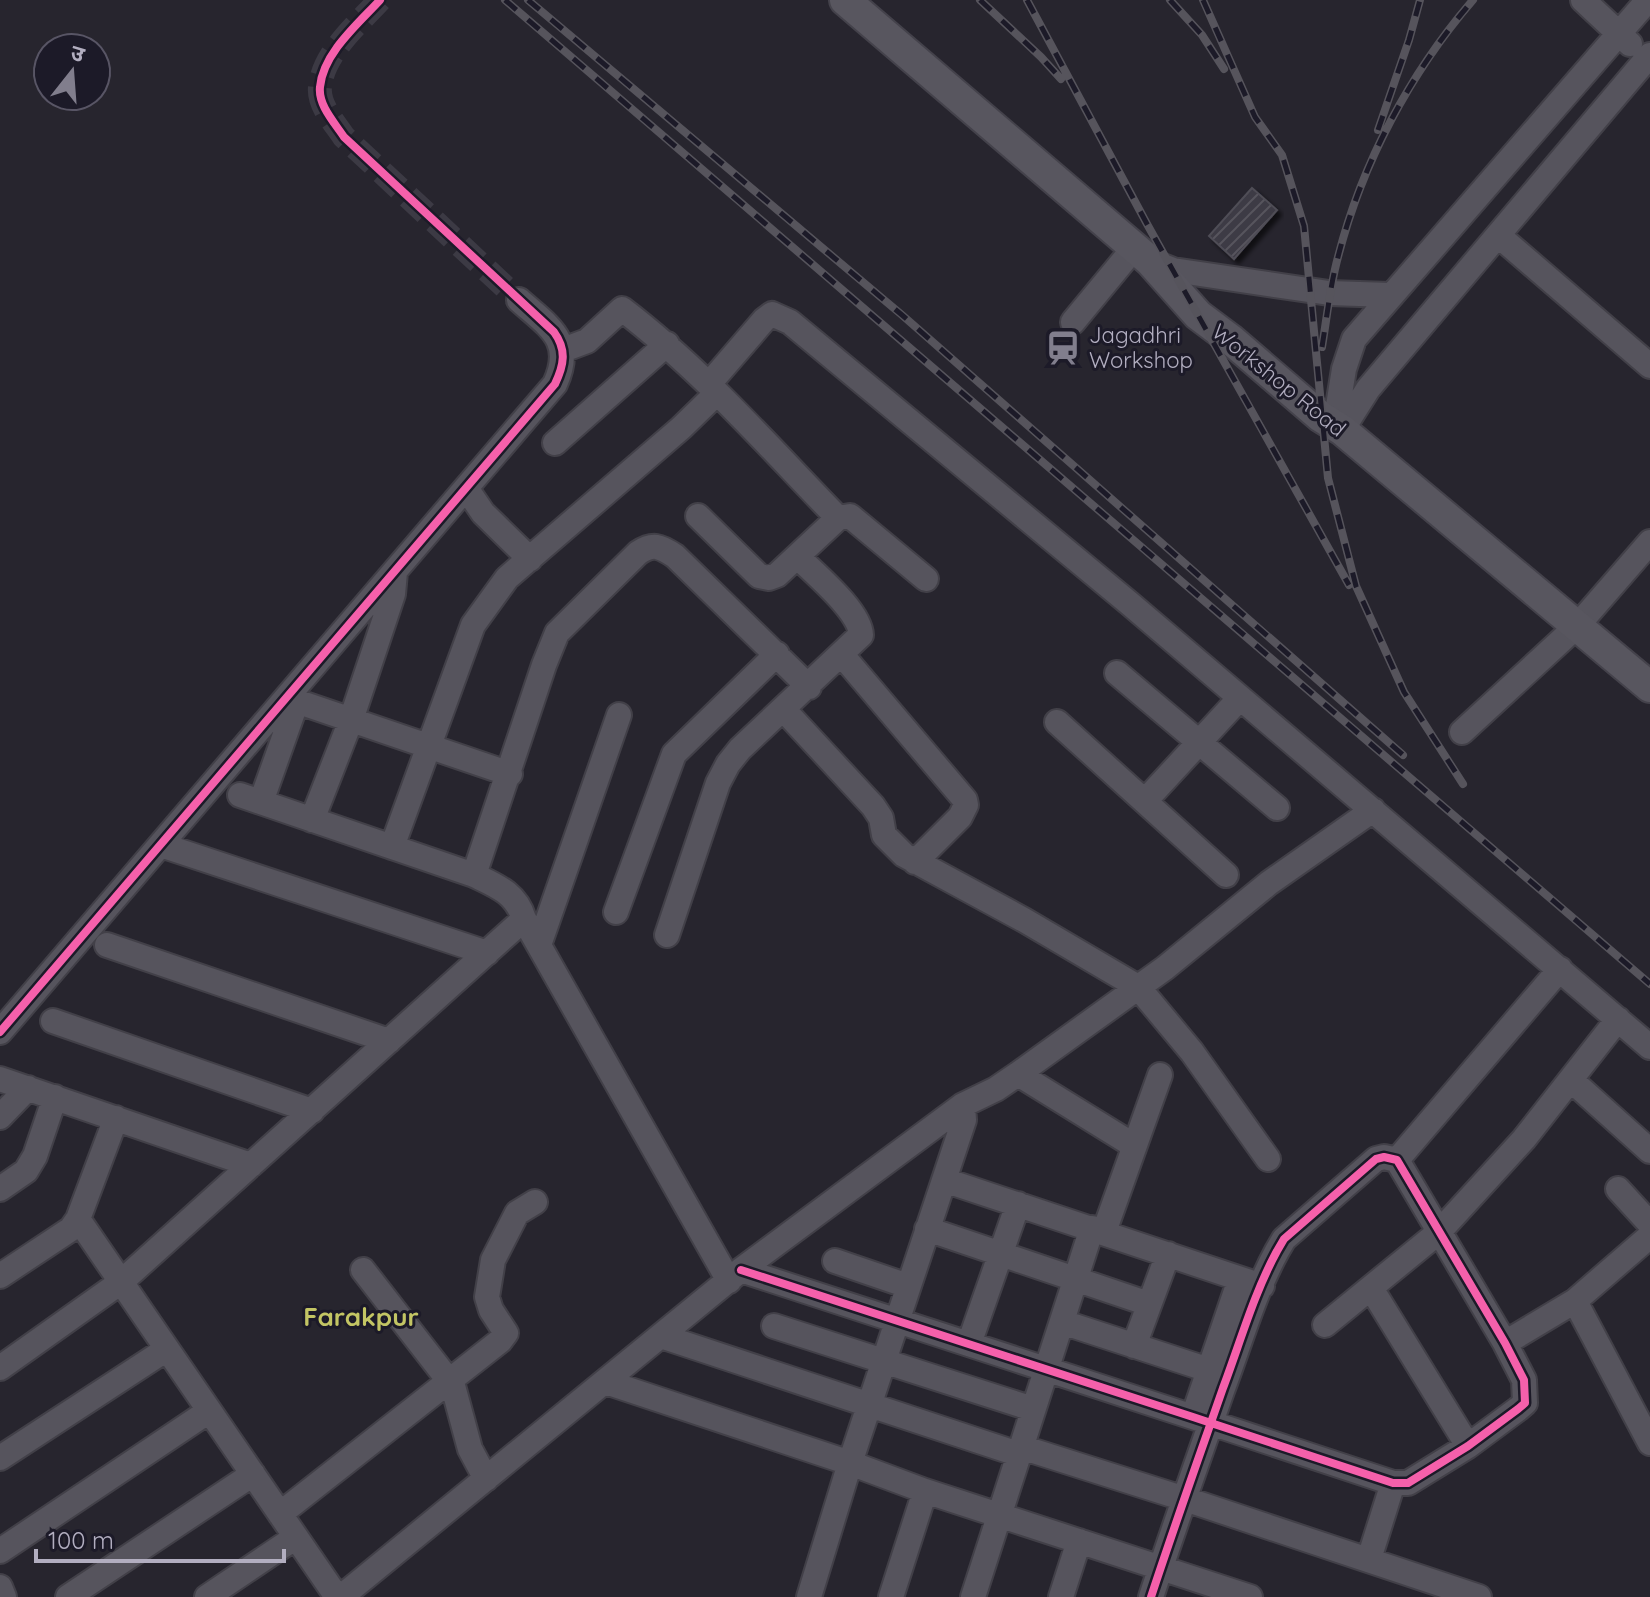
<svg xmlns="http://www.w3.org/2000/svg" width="1650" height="1597" font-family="Quicksand,'Noto Sans Devanagari',sans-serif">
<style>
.building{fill:url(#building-hatch);stroke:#4f4d56;stroke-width:2;filter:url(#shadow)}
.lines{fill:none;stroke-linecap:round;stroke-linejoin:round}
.minor-tunnel{stroke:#3c3a44;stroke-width:24;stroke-dasharray:24 12;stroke-linecap:butt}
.minor-casing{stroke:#424048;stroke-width:28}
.major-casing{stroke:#44424b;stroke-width:34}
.minor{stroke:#56545d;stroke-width:24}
.major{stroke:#58565f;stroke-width:30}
.rail-casing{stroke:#56545c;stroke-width:8}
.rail{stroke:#1c1a28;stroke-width:5;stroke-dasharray:15;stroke-linecap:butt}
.cycleway-casing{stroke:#1c1a28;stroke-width:13}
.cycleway{stroke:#f560ab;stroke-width:8}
.labels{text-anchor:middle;stroke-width:6;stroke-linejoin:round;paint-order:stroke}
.poi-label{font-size:22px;fill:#b2aec0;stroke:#1c1a28;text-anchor:start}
.street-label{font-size:22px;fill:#b2aec0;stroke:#1c1a28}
.quarter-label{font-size:26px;font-weight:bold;fill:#c3c564;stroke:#1c1a28}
</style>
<defs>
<pattern id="building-hatch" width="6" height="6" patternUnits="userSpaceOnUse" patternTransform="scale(2)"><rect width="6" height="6" fill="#3c3a44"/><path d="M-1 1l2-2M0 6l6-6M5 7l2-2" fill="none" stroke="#56545d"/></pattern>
<filter id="shadow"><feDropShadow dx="4.5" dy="4.5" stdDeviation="2" flood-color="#0009"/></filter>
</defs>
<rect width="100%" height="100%" fill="#27252e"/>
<path class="building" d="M 1252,188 L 1277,210 L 1234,259 L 1209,236 Z"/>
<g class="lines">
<path class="minor-tunnel" d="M 380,0 C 359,23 323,53 320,87 C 318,105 334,122 344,137 L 519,300"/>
<g class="minor-casing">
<path id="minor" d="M 1583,0 L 1630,44
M 1499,236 L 1650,366
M 1150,261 L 1173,270 L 1329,293 L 1390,295
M 1073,322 L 1134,248
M 563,350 L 587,341 L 622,309 C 702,370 768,446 838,518
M 709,384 L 764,320 L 772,314 L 790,322 L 1129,603 L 1650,1047
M 1335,425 L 1344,369 L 1354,339 L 1648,0
M 1342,430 L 1368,389 L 1650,55
M 555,443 L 667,344
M 466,488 L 483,513 L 530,559
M 698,516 L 759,576 L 769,578 L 777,575 L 838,518 L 850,516 L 926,579
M 842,655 L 965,800 L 966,805 L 960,817 L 915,862
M 1117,673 L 1277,808
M 287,698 L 510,774
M 784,710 L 873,806 L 881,818 L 884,835 L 904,855 L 1024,920 L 1138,987 L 1192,1052 L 1268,1159
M 1057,722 L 1226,875
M 1462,732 L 1578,625 L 1650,542
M 240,795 L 474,875 C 497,886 516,893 524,919 L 729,1281
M 1145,801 L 1240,698
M 261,802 L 297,701
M 312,820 L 351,720 L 393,594 L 395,572
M 161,845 L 487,953
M 392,847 L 473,625 L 507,578 L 681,428 L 717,393
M 474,875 L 544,665 L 557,633 L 638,553 C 653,543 660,546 675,556 L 809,687
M 616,912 L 674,754 L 777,654
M 667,935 L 718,783 L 728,764 L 740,749 L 861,635 C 860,611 816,575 798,557
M 107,945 L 389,1041
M 539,945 L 619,715
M 53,1021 L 312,1111
M 0,1032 L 555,384 C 575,340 549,327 519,300
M 1018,1074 L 1133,1145
M 0,1079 L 251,1165
M 1571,1080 L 1650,1151
M 0,1117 L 28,1088
M 1397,1160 L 1560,969
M 944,1180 L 1262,1286
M 0,1189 L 26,1171 L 35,1156 L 55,1097
M 1618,1189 L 1650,1224
M 78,1219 L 337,1597
M 927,1229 L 1149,1304
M 1104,1232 L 1160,1075
M 835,1261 L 908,1286
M 363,1270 L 453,1386 L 470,1449 L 486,1479
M 741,1270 L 1193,1417 L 1211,1423 L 1393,1483 L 1408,1483 L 1468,1446 L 1518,1409 L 1525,1403 L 1524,1380 L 1505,1343 L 1397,1160 L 1384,1157 L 1376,1159 L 1284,1239 L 1277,1251 C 1254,1293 1240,1343 1223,1388 C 1199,1457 1174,1527 1151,1597
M 0,1276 L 71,1229 L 78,1219 L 116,1118
M 1371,1288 L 1468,1446
M 1575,1301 L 1650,1443
M 1062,1322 L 1209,1370
M 1325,1325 L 1439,1232 L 1524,1139 L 1618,1019
M 774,1326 L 1033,1409
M 661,1336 L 1018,1454
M 1505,1343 L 1575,1301 L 1650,1236
M 969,1344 L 1018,1204
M 1134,1346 L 1168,1254
M 0,1368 L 121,1282 L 524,919
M 606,1382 L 850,1463 L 925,1491 L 1250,1597
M 1193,1417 L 1240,1279
M 1021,1447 L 1185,1499 L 1479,1597
M 0,1458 L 167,1349
M 280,1514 L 500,1341 L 506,1333 L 491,1310 L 487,1297 L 493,1260 L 517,1213 L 535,1202
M 0,1551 L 209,1411
M 1369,1559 L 1393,1483
M 0,1587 L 4,1597
M 68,1597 L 253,1474
M 207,1597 L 296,1537
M 341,1597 L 741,1270 L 963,1105 L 996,1089 L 1018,1074 L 1165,968 L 1269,883 L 1373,810
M 809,1597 L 850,1463 L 964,1120 L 963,1105
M 891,1597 L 925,1491
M 973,1597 L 1092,1228
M 1061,1597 L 1079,1541"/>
</g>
<g class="major-casing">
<path id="major" d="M 845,0 L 1150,261 L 1198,315 L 1230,339 L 1321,417 L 1342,430 L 1650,687"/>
</g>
<use href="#minor" class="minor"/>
<use href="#major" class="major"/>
<g class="rail-casing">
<path id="rail" d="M 505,0 L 1650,984
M 528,0 L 902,315 L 1403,755
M 980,0 L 1041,57 L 1061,79
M 1027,0 L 1147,224 L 1349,585
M 1170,0 L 1202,35 L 1224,69
M 1203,0 L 1255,117 L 1282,155 L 1304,226 L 1328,478 L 1356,586 L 1404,692 L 1463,784
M 1378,130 L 1409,40 L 1420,0
M 1322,347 C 1327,317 1330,286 1338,257 C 1362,163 1410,73 1473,0"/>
</g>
<use href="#rail" class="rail"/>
<g class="cycleway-casing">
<path id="cycleway" d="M 0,1032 L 555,384 C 564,365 567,350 554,332 L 344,137 C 334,122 318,105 320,87 C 323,53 359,23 380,0
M 741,1270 L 1193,1417 L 1211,1423 L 1393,1483 L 1408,1483 L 1468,1446 L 1518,1409 L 1525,1403 L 1524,1380 L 1505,1343 L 1397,1160 L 1384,1157 L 1376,1159 L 1284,1239 L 1277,1251 C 1254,1293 1240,1343 1223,1388 C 1199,1457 1174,1527 1151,1597"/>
</g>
<use href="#cycleway" class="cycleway"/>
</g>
<defs>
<g id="station-bare" transform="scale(2.76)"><path d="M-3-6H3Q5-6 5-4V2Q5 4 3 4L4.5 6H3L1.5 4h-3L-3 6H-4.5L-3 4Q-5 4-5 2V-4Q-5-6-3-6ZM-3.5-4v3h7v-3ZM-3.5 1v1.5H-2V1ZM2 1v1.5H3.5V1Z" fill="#817e8d" stroke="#1c1a28" stroke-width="2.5" paint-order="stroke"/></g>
</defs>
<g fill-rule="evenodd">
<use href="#station-bare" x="1063" y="348"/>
</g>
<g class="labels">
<g class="poi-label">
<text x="1089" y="343">Jagadhri<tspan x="1089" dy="25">Workshop</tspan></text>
</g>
<g class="street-label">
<text transform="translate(1279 380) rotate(39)" y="8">Workshop Road</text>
</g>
<g class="quarter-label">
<text x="361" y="1326">Farakpur</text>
</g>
</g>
<g transform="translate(72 72) rotate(17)"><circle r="38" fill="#1c1a28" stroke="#585565" stroke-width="2"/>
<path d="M0-6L14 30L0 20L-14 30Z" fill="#817e8d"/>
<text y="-12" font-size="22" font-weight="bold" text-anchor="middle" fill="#b2aec0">उ</text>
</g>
<path d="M36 1549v12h248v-12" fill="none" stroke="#b2aec0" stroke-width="4"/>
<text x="48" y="1549" font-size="24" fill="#b2aec0" stroke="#1c1a28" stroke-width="6" paint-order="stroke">100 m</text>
</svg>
